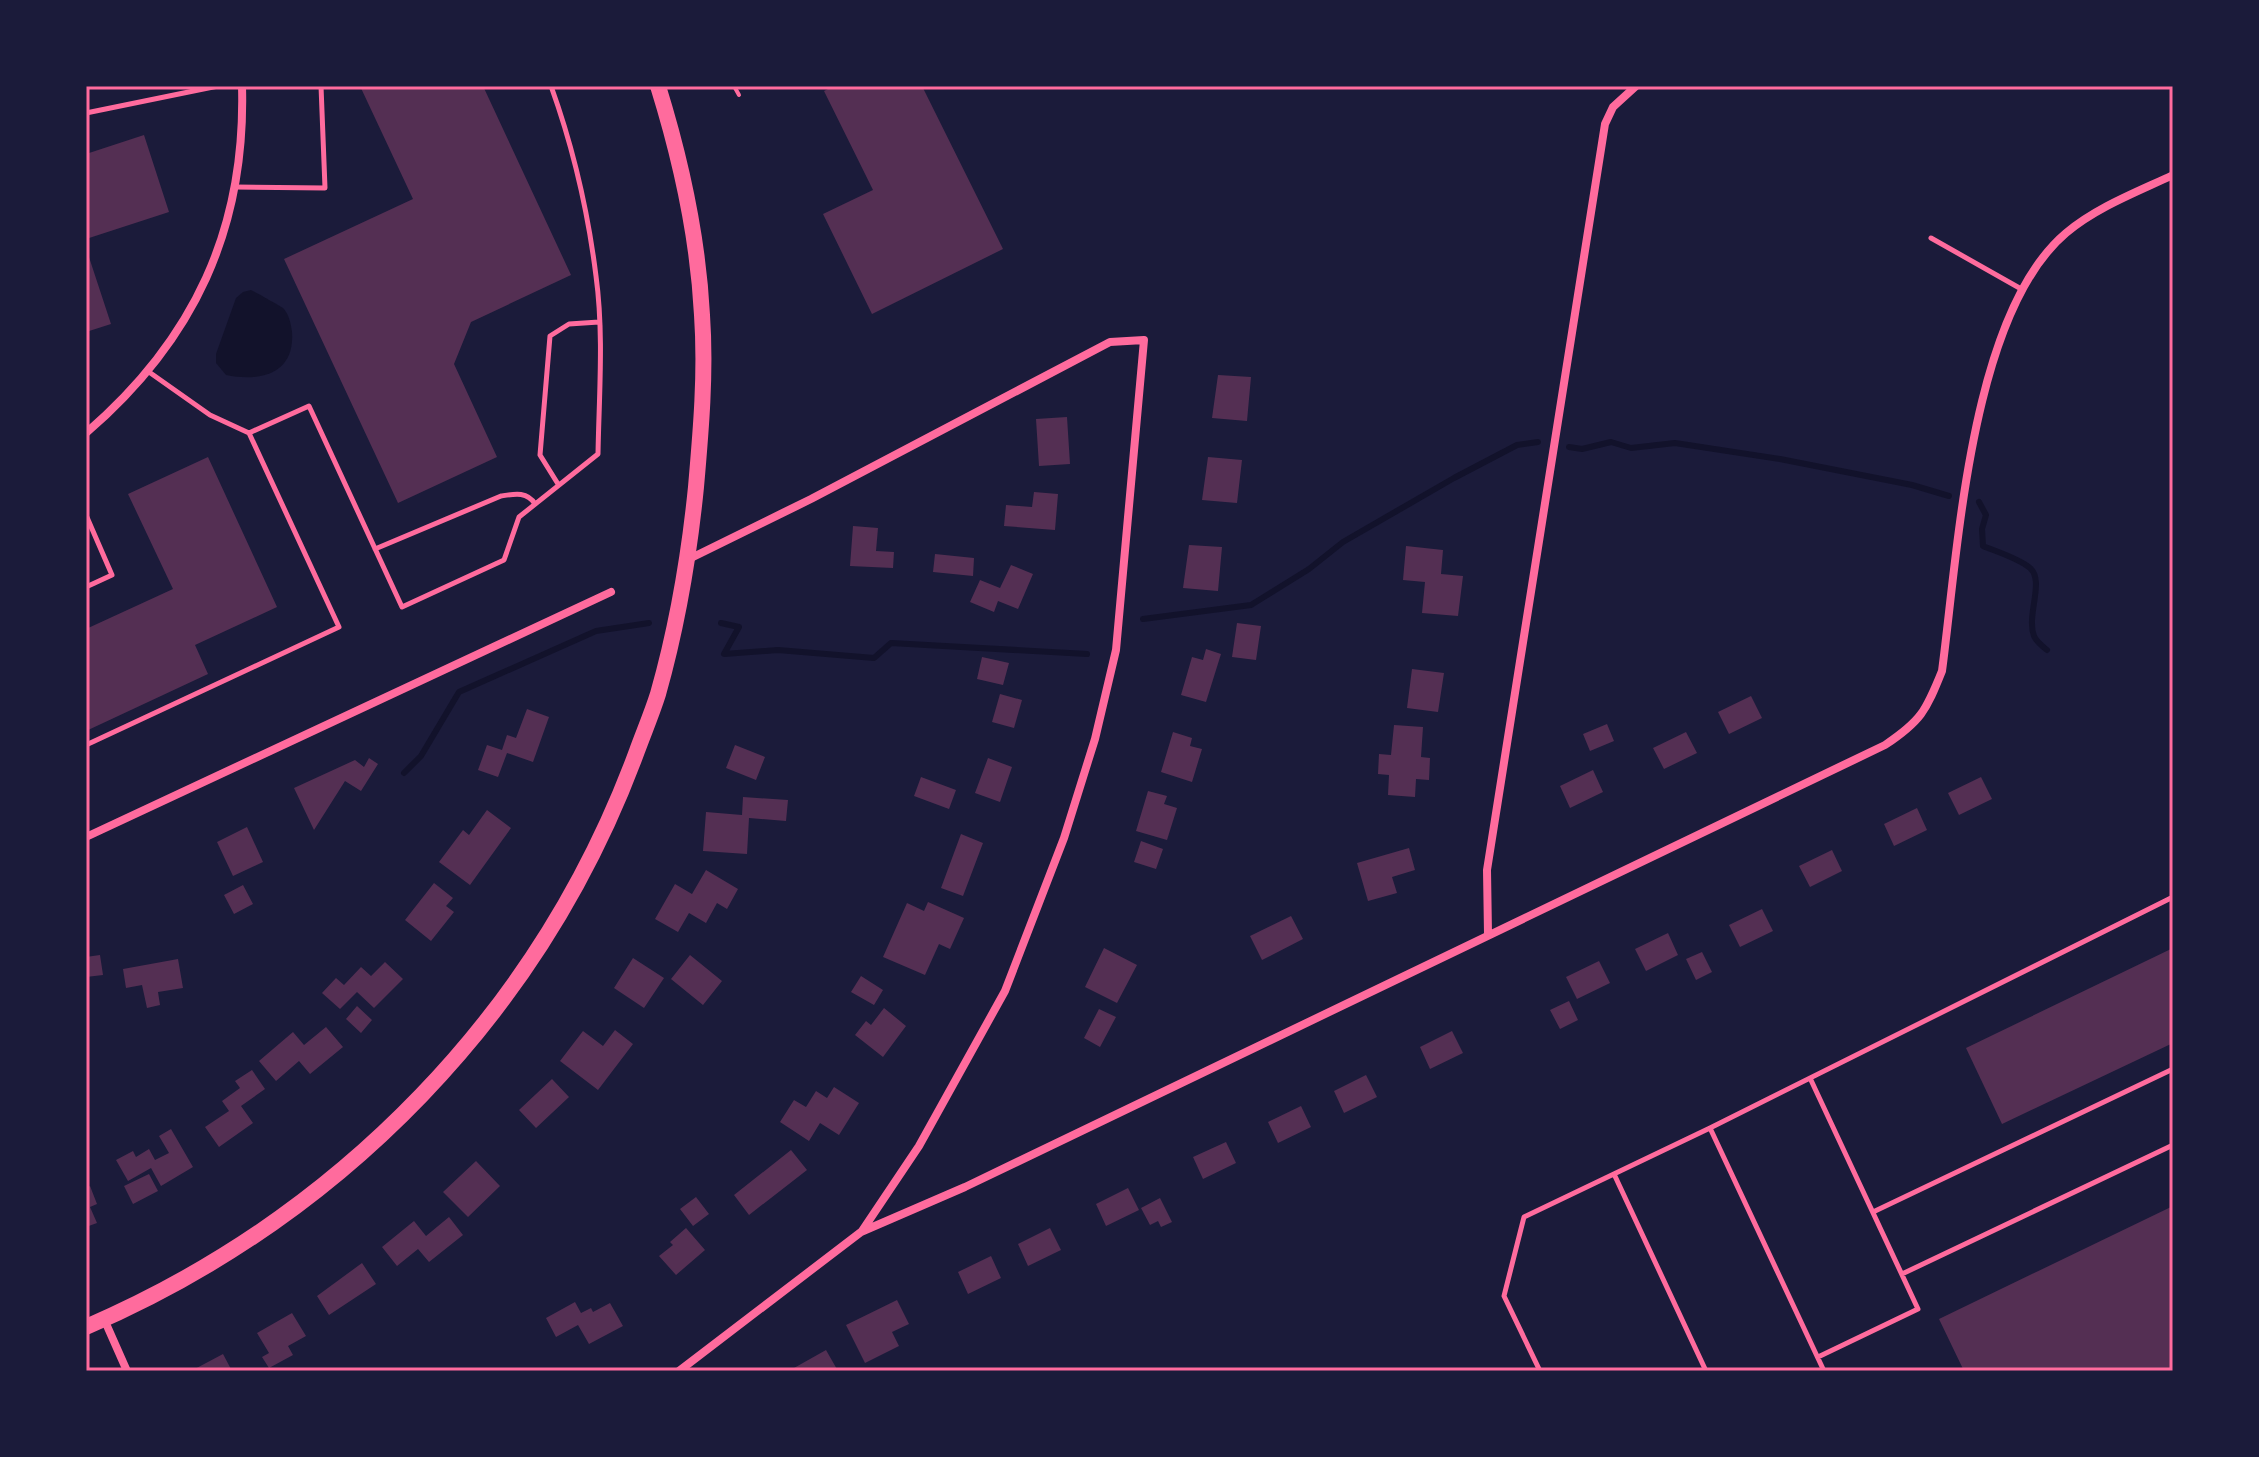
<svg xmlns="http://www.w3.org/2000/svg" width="2259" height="1457" font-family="Quicksand,sans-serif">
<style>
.water{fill:#12122b}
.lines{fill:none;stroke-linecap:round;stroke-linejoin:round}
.stream{stroke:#12122b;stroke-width:6}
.building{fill:#542f53}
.path{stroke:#ff6b9d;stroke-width:4}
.service{stroke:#ff6b9d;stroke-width:5}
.minor{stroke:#ff6b9d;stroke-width:8}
.primary{stroke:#ff6b9d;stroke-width:16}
.neatline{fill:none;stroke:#ff6b9d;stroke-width:3}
</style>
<rect width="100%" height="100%" fill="#1b1b3a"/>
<path class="water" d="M 251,290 C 255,292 282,307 284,309 C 289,315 291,324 292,332 C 295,374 260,382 226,375 L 216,363 L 216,354 L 236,298 L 243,292 Z"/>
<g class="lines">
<path class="stream" d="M 1569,447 L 1582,449 L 1611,442 L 1631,448 L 1675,443 L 1780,459 L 1912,485 L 1949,496
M 1979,502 L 1986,515 L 1982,529 L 1983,546 C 1997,552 2018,558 2030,568 C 2045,581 2026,615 2034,636 C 2036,641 2042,646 2047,650
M 1143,619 L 1251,605 L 1309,569 L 1343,542 L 1454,478 L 1517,445 L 1538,442
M 721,623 L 739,627 L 724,654 L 778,650 L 874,658 L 891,643 L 1087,654
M 404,773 L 421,756 L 459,692 L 596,631 L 649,623"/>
</g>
<path class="building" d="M 360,86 L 483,86 L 571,275 L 471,322 L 454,364 L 497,457 L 398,503 L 284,259 L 413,199 Z
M 834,86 L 922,86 L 1003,249 L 872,314 L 823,214 L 873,190 L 824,91 Z
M 144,135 L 169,212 L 86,239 L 86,154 Z
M 86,248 L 111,324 L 86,332 Z
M 1218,375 L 1251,377 L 1247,421 L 1212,418 Z
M 1067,417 L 1070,464 L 1039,466 L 1036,419 Z
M 208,457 L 277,607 L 195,645 L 208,674 L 86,731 L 86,629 L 173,589 L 128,494 Z
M 1208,457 L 1242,460 L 1237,503 L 1202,500 Z
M 1034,492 L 1058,494 L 1055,530 L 1004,526 L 1006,505 L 1032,507 Z
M 853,526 L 878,528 L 876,551 L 894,552 L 893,568 L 850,566 Z
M 1189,545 L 1222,547 L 1218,591 L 1183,588 Z
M 1406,546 L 1443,550 L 1441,574 L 1463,576 L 1458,616 L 1422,613 L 1425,582 L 1403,580 Z
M 935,554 L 974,558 L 973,576 L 933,572 Z
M 1011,565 L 1033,574 L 1018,609 L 998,601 L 994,612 L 970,602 L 980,580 L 1000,588 Z
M 1237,623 L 1261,626 L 1256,660 L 1232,657 Z
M 1206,649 L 1221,654 L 1206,702 L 1181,695 L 1192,657 L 1203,660 Z
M 982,657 L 1009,663 L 1003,685 L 977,679 Z
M 1412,669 L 1444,673 L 1438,712 L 1407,708 Z
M 1000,694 L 1022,700 L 1014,728 L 992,722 Z
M 1751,696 L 1762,718 L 1729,734 L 1718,712 Z
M 527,709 L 549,717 L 533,762 L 507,753 L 498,777 L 478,770 L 487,745 L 502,750 L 507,735 L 516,738 Z
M 1607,724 L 1614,741 L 1590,751 L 1583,734 Z
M 1394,725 L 1423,727 L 1421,757 L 1430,758 L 1429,780 L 1416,779 L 1415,797 L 1388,795 L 1389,775 L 1378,774 L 1379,754 L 1391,755 Z
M 1173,732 L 1192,738 L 1190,746 L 1202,749 L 1192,782 L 1161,772 Z
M 1686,732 L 1697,753 L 1664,769 L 1653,748 Z
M 735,745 L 765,757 L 756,780 L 726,768 Z
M 369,758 L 378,764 L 361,791 L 345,781 L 314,830 L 294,788 L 355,760 L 364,767 Z
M 988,758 L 1012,767 L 1000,802 L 975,793 Z
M 1593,770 L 1603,792 L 1570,808 L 1560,786 Z
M 921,777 L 956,790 L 949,809 L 914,796 Z
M 1981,777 L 1992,799 L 1959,815 L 1948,793 Z
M 1148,791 L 1167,796 L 1164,804 L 1177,808 L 1167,840 L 1136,831 Z
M 743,797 L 788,800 L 786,821 L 749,818 L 747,854 L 703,851 L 706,812 L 742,815 Z
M 1917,808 L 1927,830 L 1894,846 L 1884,824 Z
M 487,810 L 511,828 L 470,885 L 439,862 L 463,830 L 469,835 Z
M 247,827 L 263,862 L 233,876 L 217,842 Z
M 961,834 L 983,843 L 963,896 L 941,888 Z
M 1141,841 L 1163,849 L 1156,869 L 1134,862 Z
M 1409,848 L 1415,870 L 1392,877 L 1397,893 L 1368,901 L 1357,863 Z
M 1832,850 L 1842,871 L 1810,887 L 1799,866 Z
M 706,870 L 738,889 L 727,909 L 717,903 L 706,923 L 689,913 L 678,932 L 655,919 L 675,884 L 692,894 Z
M 434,883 L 453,898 L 446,906 L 454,912 L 431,941 L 405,920 Z
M 243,885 L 253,904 L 234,914 L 224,895 Z
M 928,902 L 964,918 L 950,949 L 939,944 L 925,975 L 883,957 L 907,903 L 924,911 Z
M 1762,909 L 1773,931 L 1740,947 L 1729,925 Z
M 1291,916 L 1303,939 L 1262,960 L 1250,936 Z
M 1668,933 L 1678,955 L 1646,971 L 1635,949 Z
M 1104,948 L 1137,965 L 1117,1003 L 1085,987 Z
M 2173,948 L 2173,1043 L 2002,1124 L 1966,1048 Z
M 1702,952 L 1712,972 L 1696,980 L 1686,959 Z
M 100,955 L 103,975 L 86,977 L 86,957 Z
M 690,955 L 722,981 L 703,1005 L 671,979 Z
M 633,958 L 664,978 L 644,1008 L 614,988 Z
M 178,959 L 183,988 L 158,992 L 160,1005 L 147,1008 L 142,985 L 126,988 L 123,969 Z
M 1599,961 L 1610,983 L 1577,999 L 1566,977 Z
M 385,962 L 403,979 L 374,1008 L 357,992 L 340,1009 L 322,993 L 336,978 L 344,985 L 361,967 L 371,976 Z
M 861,976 L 883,990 L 874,1005 L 851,992 Z
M 1569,1001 L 1578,1020 L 1560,1029 L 1550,1010 Z
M 357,1006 L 372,1020 L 361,1033 L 346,1019 Z
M 884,1008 L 906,1026 L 883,1057 L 855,1035 L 866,1021 L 871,1025 Z
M 1099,1009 L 1116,1017 L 1100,1047 L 1084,1038 Z
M 326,1027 L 343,1047 L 310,1074 L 299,1061 L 276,1081 L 259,1061 L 293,1032 L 304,1045 Z
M 615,1030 L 633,1044 L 598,1090 L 560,1061 L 583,1031 L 603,1046 Z
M 1452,1031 L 1463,1053 L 1430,1069 L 1420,1047 Z
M 252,1070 L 265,1089 L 241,1106 L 253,1123 L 219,1147 L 205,1127 L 229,1111 L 222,1101 L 240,1088 L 235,1081 Z
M 1366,1075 L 1377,1097 L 1344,1113 L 1334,1091 Z
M 552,1079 L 569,1097 L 536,1128 L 519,1110 Z
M 834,1087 L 859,1103 L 839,1135 L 820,1123 L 809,1141 L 780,1122 L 794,1100 L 806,1107 L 816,1091 L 827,1098 Z
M 1301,1106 L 1311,1127 L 1278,1143 L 1268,1122 Z
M 171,1129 L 193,1167 L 161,1186 L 151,1168 L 128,1181 L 116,1160 L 133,1151 L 136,1157 L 149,1149 L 155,1160 L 169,1153 L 159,1136 Z
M 1226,1142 L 1236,1163 L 1203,1179 L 1193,1157 Z
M 791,1150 L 807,1170 L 749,1215 L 734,1195 Z
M 476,1161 L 500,1186 L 468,1217 L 443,1192 Z
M 149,1174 L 158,1191 L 133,1204 L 124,1186 Z
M 90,1186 L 97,1204 L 90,1207 L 97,1223 L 86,1227 L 86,1188 Z
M 1128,1188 L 1139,1210 L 1106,1226 L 1096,1204 Z
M 696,1197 L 709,1214 L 693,1226 L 680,1209 Z
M 1160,1198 L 1172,1222 L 1161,1227 L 1158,1221 L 1150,1225 L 1141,1208 Z
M 2173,1206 L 2173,1371 L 1964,1371 L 1939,1319 Z
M 449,1217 L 463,1235 L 429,1262 L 418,1249 L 397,1266 L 382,1247 L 414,1221 L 426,1236 Z
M 686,1228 L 705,1250 L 676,1275 L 659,1256 L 673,1245 L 670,1242 Z
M 1050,1228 L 1061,1250 L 1028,1266 L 1018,1244 Z
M 991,1256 L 1001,1278 L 968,1294 L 958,1272 Z
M 362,1263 L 376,1284 L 329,1315 L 317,1296 Z
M 897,1300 L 909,1324 L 892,1332 L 899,1346 L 865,1363 L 846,1325 Z
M 575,1302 L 581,1313 L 591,1308 L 593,1312 L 610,1303 L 623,1326 L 589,1344 L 578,1325 L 556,1337 L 546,1318 Z
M 292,1313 L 306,1336 L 288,1346 L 293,1355 L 269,1368 L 262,1357 L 269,1353 L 257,1333 Z
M 826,1350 L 838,1371 L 796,1371 L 794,1368 Z
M 223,1354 L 232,1371 L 191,1371 Z"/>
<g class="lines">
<path class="path" d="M 734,86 L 739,95"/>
<path class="service" d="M 86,113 L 218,86
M 235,187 L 325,188 L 321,86
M 1931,238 L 2023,290
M 249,433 L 309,406 L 402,607 L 504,560 L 519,517 L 598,454 C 599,395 604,335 596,276 C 588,212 573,147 551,86
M 558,484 L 540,455 L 550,336 L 569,324 L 599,322
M 86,515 L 112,575 L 86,587
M 375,549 L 501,496 C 514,494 527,491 535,504
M 86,745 L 339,627 L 249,433 L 210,415 L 149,372
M 1810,1078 L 1918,1309 L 1818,1357
M 1710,1128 L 1824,1371
M 1614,1174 L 1706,1371
M 1873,1212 L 2173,1069
M 1902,1274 L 2173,1145
M 1540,1371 L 1504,1296 L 1524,1217 L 1710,1128 L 2173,897"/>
<path class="minor" d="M 86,433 C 194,340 246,229 242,86
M 689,559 L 811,499 L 1110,342 L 1144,340 L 1116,650 L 1095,739 L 1064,838 L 1005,991 L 919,1146 L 862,1231
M 86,837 L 611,592
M 1488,934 L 1487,870 L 1605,124 L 1613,107 L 1636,86
M 104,1319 L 127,1371
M 679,1371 L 861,1232 L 965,1187 L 1885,745 C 1921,721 1926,711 1942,671 C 1958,552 1970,314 2066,233 C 2097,207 2137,192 2173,175"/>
<path class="primary" d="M 86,1327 C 341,1217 541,1012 637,751 C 644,732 652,713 658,694 C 677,627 689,557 696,487 C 701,430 706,372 702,315 C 698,237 681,160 658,86"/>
</g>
<rect width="2259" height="1457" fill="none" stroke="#1b1b3a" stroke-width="176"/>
<rect x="88" y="88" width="2083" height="1281" class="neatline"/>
</svg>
